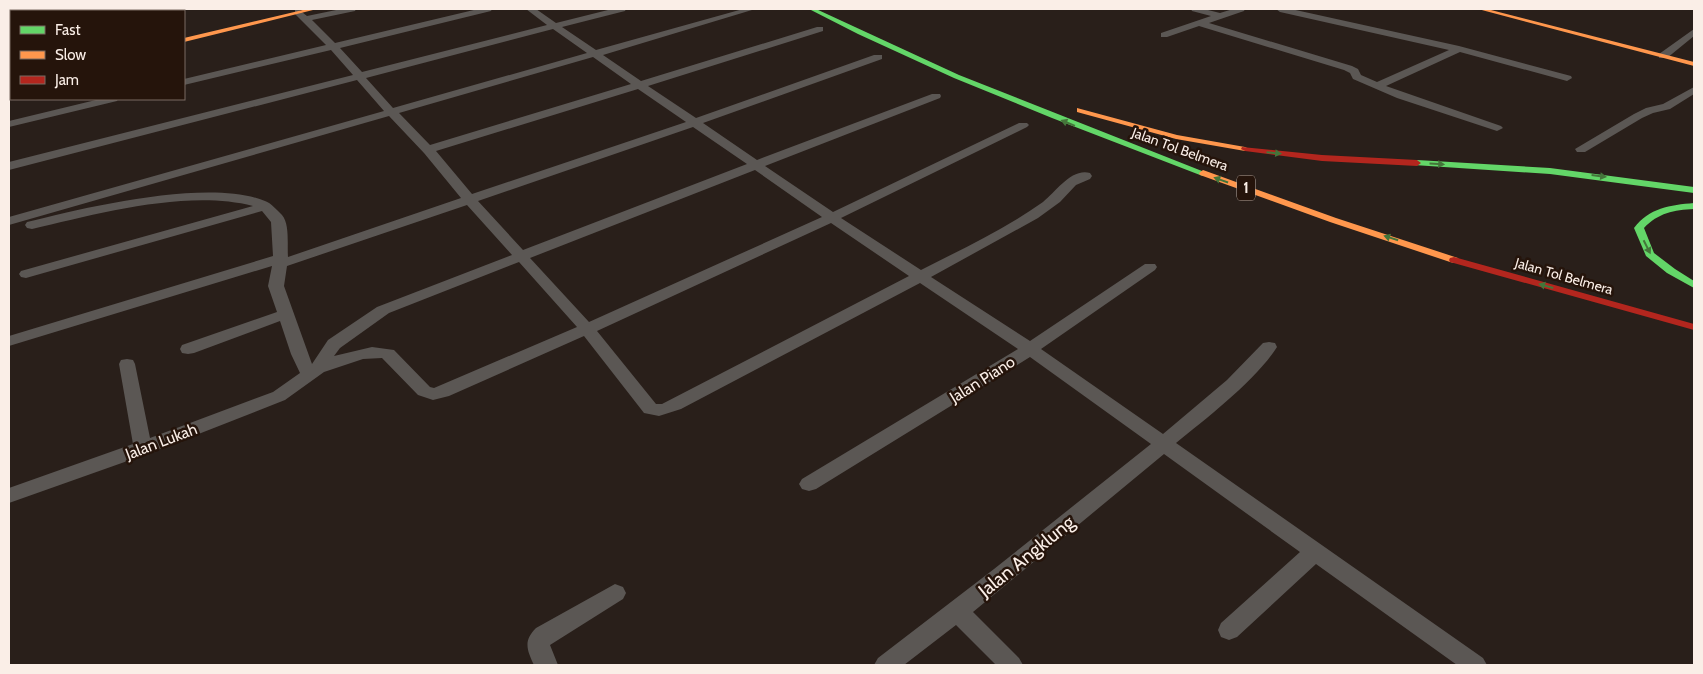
<svg xmlns="http://www.w3.org/2000/svg" width="1703" height="674" font-family="Cabin,sans-serif">
<style>
.lines{fill:none;stroke-linecap:round;stroke-linejoin:round}
.street{fill:#5b5754;fill-rule:evenodd}
.fast{fill:#63d668;fill-rule:evenodd}
.slow{fill:#ff974d;fill-rule:evenodd}
.jam{fill:#b3261e;fill-rule:evenodd}
.oneway{fill:#44753a}
.labels{text-anchor:middle;stroke-width:5;stroke-linejoin:round;paint-order:stroke}
.far-street-label{font-size:14px;fill:#faeee7;stroke:#25140b}
.shield{fill:#25140b;stroke:#baada5;stroke-width:1}
.shield-label{font-size:15px;font-weight:bold;fill:#faeee7}
.street-label{font-size:16px;fill:#faeee7;stroke:#25140b}
.near-street-label{font-size:19px;fill:#faeee7;stroke:#25140b}
</style>
<rect width="100%" height="100%" fill="#291f1a"/>
<g class="lines">
<path class="street" d="M 13,9 L 34,9 L 32,11 L 11,12 Z
M 83,9 L 91,9 L 92,11 L 84,11 Z
M 163,9 L 186,9 L 184,11 L 161,11 Z
M 298,9 L 307,16 L 341,9 L 356,9 L 355,11 L 312,20 L 335,43 L 478,9 L 492,9 L 491,11 L 340,48 L 362,72 L 547,25 L 526,9 L 536,9 L 556,23 L 612,9 L 626,9 L 625,11 L 562,27 L 596,50 L 743,9 L 752,10 L 603,55 L 641,81 L 817,27 L 823,27 L 823,31 L 648,86 L 696,118 L 874,55 L 882,55 L 882,59 L 703,123 L 757,160 L 932,94 L 940,94 L 941,96 L 940,98 L 765,166 L 833,212 L 1019,123 L 1027,123 L 1029,125 L 1027,127 L 841,218 L 921,270 C 962,249 1005,229 1043,202 C 1056,192 1071,168 1090,173 L 1092,176 L 1090,179 L 1076,185 L 1060,202 L 1038,218 L 931,277 L 1030,341 L 1145,264 L 1155,264 L 1157,267 L 1155,270 L 1041,349 L 1163,434 L 1227,380 L 1263,343 L 1269,342 L 1275,343 L 1277,347 C 1256,380 1207,418 1176,443 L 1483,658 L 1487,665 L 1457,665 L 1316,564 L 1237,637 L 1229,640 L 1221,637 L 1218,630 L 1221,623 L 1300,552 L 1164,454 L 973,612 L 1019,658 L 1023,665 L 996,665 L 956,625 L 904,665 L 874,665 L 878,658 L 994,569 L 1151,444 L 1030,357 L 816,489 L 809,491 L 802,489 L 799,484 L 802,479 L 1018,349 L 920,283 L 681,409 L 659,416 L 644,413 L 584,336 L 449,396 L 433,400 L 418,395 L 382,358 L 363,359 L 324,372 L 285,400 L 150,453 L 9,503 L 9,488 L 133,444 L 119,364 L 121,360 L 127,359 L 133,360 L 135,364 L 150,438 L 273,392 L 300,373 L 291,354 L 280,321 L 194,353 L 188,354 L 182,353 L 180,349 L 182,345 L 277,312 L 268,286 L 272,266 L 9,346 L 9,336 L 273,256 L 271,222 L 262,211 L 26,278 L 21,277 L 19,274 L 21,271 L 253,206 C 187,189 97,214 32,229 L 27,228 L 25,225 L 27,222 C 87,207 209,178 265,201 C 271,203 277,210 282,215 C 290,224 287,245 288,257 L 461,198 L 424,153 L 389,116 L 9,225 L 9,217 L 384,111 L 357,80 L 9,170 L 9,162 L 353,75 L 331,50 L 184,85 L 184,79 L 326,45 L 295,14 L 295,10 ZM 553,29 L 587,53 L 393,108 L 366,78 ZM 593,57 L 631,84 L 430,145 L 399,113 ZM 638,89 L 686,122 L 472,194 L 436,151 ZM 693,127 L 747,164 L 523,250 L 478,201 ZM 755,170 L 822,217 L 589,322 L 530,258 ZM 467,205 L 512,255 L 377,307 L 328,340 L 312,364 L 284,286 L 287,266 ZM 831,223 L 909,276 L 662,404 L 656,404 L 597,331 ZM 519,262 L 577,327 L 434,388 L 430,387 L 394,350 L 372,347 L 334,356 L 340,348 L 389,313 Z
M 1191,9 L 1204,9 L 1220,13 L 1233,9 L 1245,9 L 1244,11 L 1209,23 L 1352,66 L 1358,69 L 1361,75 L 1377,82 L 1449,50 L 1280,12 L 1276,9 L 1291,9 L 1459,46 L 1571,76 L 1572,78 L 1567,81 L 1460,52 L 1386,86 L 1501,126 L 1503,128 L 1497,131 L 1397,98 L 1353,79 L 1350,73 L 1344,70 L 1199,26 L 1167,37 L 1161,37 L 1161,33 L 1211,16 L 1192,11 Z
M 1694,29 L 1694,36 L 1667,58 L 1659,58 L 1659,54 Z
M 9,35 L 11,35 L 11,41 L 9,41 Z
M 1694,87 L 1694,94 L 1670,109 L 1653,113 L 1642,118 L 1585,152 L 1577,152 L 1575,149 L 1634,114 L 1646,108 L 1663,104 Z
M 100,99 L 118,99 L 117,101 L 9,127 L 9,121 Z
M 615,584 L 623,587 L 626,593 L 623,599 L 550,645 L 558,665 L 534,665 C 527,650 523,641 536,628 Z"/>
<path class="fast" d="M 809,9 L 816,9 L 959,75 L 1207,173 L 1203,176 L 1200,175 L 1052,118 L 954,78 L 858,34 Z
M 9,78 L 11,78 L 11,82 L 9,82 Z
M 1417,160 L 1550,168 L 1694,187 L 1694,193 L 1550,174 L 1414,165 L 1414,161 Z
M 1694,203 L 1694,209 C 1674,210 1658,213 1644,228 L 1654,253 L 1675,269 L 1694,281 L 1694,288 L 1667,273 L 1646,256 L 1634,228 C 1649,208 1670,205 1694,203 Z"/>
<path class="slow" d="M 307,9 L 317,9 L 184,42 L 184,38 Z
M 1478,9 L 1487,9 L 1694,62 L 1694,66 Z
M 1077,108 L 1177,135 L 1245,147 L 1249,149 L 1245,151 L 1176,139 L 1077,112 Z
M 1203,170 L 1336,218 L 1458,258 L 1459,260 L 1454,263 L 1450,262 L 1330,222 L 1200,175 L 1199,173 Z"/>
<path class="jam" d="M 1242,147 L 1322,155 L 1417,160 L 1421,163 L 1417,166 L 1322,161 L 1245,151 L 1241,149 Z
M 1454,257 L 1694,324 L 1694,330 L 1450,262 L 1449,260 L 1450,258 Z"/>
</g>
<defs><path id="oneway-solid" d="M-6-.8H1V-3.2L6.5 0L1 3.2V.8H-6Z" transform="scale(1.25)"/></defs>
<g class="oneway">
<use href="#oneway-solid" transform="translate(1068 123) rotate(-158)"/>
<use href="#oneway-solid" transform="translate(1274 153) rotate(6)"/>
<use href="#oneway-solid" transform="translate(1437 164) rotate(3)"/>
<use href="#oneway-solid" transform="translate(1599 176) rotate(7)"/>
<use href="#oneway-solid" transform="translate(1221 180) rotate(-161)"/>
<use href="#oneway-solid" transform="translate(1391 238) rotate(-162)"/>
<use href="#oneway-solid" transform="translate(1647 247) rotate(63)"/>
<use href="#oneway-solid" transform="translate(1546 286) rotate(-164)"/>
</g>
<g class="labels">
<g class="far-street-label">
<text transform="translate(1180 149) rotate(20)" y="5">Jalan Tol Belmera</text>
<text transform="translate(1564 276) rotate(16)" y="5">Jalan Tol Belmera</text>
</g>
<rect class="shield" x="1237" y="175.5" width="18" height="25" rx="4"/>
<g class="shield-label">
<text x="1246" y="193">1</text>
</g>
<g class="street-label">
<text transform="translate(982 379) rotate(-32)" y="6">Jalan Piano</text>
<text transform="translate(161 441) rotate(-21)" y="6">Jalan Lukah</text>
</g>
<g class="near-street-label">
<text transform="translate(1026 556) rotate(-39)" y="7">Jalan Angklung</text>
</g>
</g>
<rect width="1703" height="674" fill="none" stroke="#faeee7" stroke-width="20"/>
<rect x="10" y="10" width="175" height="90" fill="#25140b" stroke="#7a6b63"/>
<rect x="20" y="26" width="25" height="8" fill="#63d668" stroke="#7a6b63"/>
<text x="55" y="35" font-size="15" fill="#faeee7">Fast</text>
<rect x="20" y="51" width="25" height="8" fill="#ff974d" stroke="#7a6b63"/>
<text x="55" y="60" font-size="15" fill="#faeee7">Slow</text>
<rect x="20" y="76" width="25" height="8" fill="#b3261e" stroke="#7a6b63"/>
<text x="55" y="85" font-size="15" fill="#faeee7">Jam</text>
</svg>
